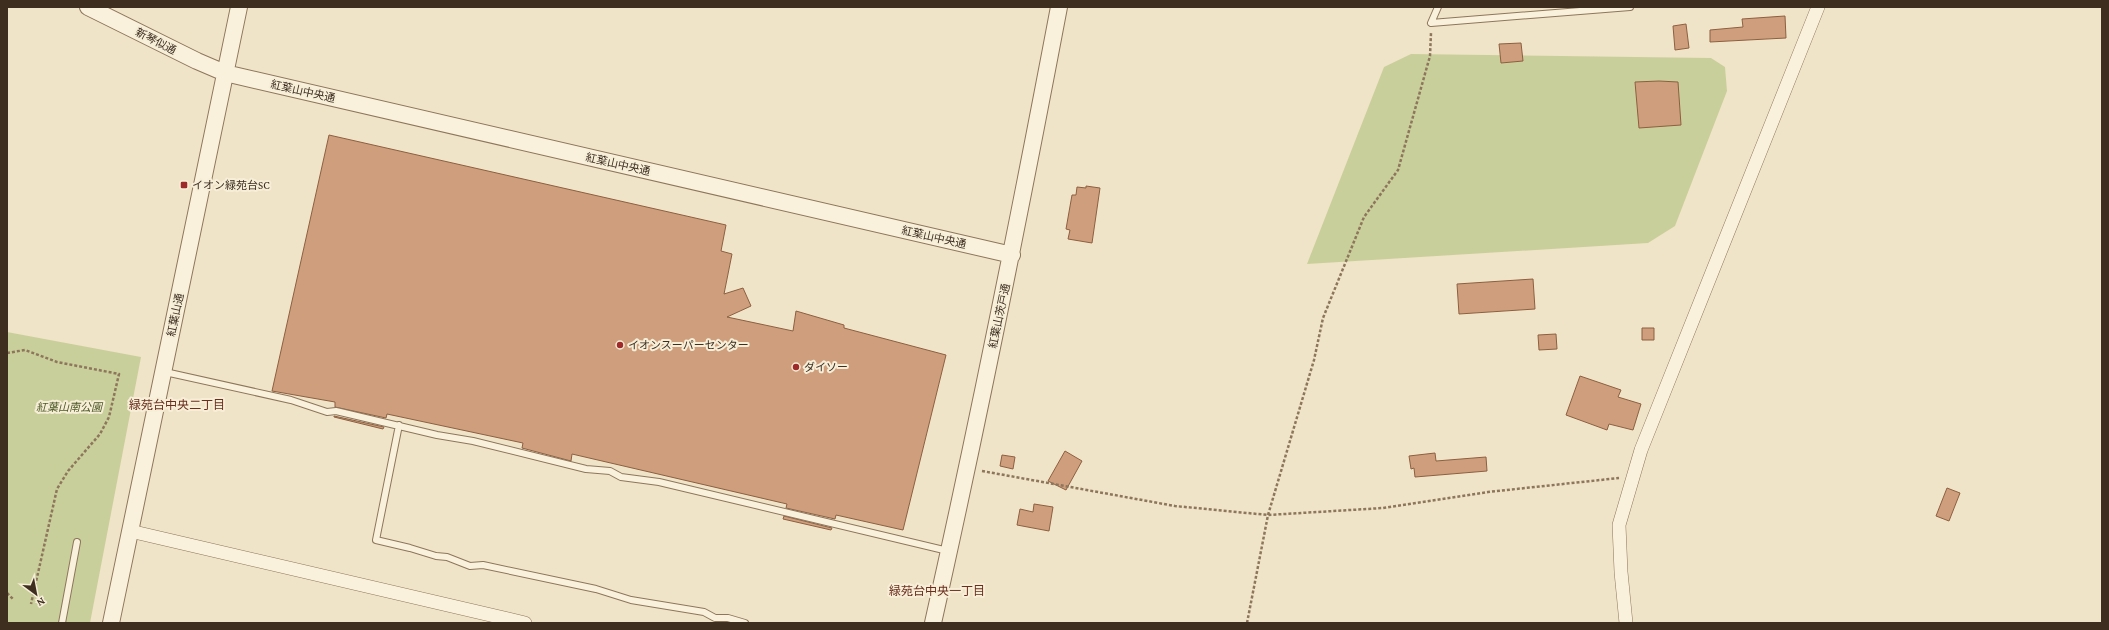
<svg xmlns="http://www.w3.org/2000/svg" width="2109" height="630" font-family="'Crimson Pro','Noto Sans JP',serif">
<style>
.green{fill:#c9cf9b}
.building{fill:#cf9f7d;stroke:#8d5f41}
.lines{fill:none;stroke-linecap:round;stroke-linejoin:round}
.service-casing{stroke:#8d765c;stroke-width:8}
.minor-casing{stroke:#8d765c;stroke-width:14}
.tertiary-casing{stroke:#8d765c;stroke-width:18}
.path{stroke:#8d765c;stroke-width:2.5;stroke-dasharray:3 2;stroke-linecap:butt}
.service{stroke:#faf1dc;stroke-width:6}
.minor{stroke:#faf1dc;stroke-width:13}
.tertiary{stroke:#faf1dc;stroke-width:16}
.poi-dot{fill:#9e2a2b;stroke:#f7eed8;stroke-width:1.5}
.labels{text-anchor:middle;stroke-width:4;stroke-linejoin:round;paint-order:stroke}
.street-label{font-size:11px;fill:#3d2e20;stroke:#f7eed8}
.poi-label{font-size:11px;fill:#3d2e20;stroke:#f7eed8;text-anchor:start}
.park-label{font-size:11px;font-style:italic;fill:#4d5a26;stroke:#f7eed8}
.neighbourhood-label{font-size:12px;fill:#6b2e1e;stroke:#f7eed8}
</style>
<rect width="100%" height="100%" fill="#f0e4c8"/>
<path class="green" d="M 1411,54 L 1711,58 L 1725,67 L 1727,91 L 1675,226 L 1648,243 L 1307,264 L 1384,67 Z
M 7,332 L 141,357 L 90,623 L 7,623 Z"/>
<path class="building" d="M 1785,16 L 1786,38 L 1710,42 L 1710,30 L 1743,27 L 1742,19 Z
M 1686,24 L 1689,48 L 1675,50 L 1673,26 Z
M 1521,43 L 1523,61 L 1501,63 L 1499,44 Z
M 1659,81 L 1678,82 L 1681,125 L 1639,128 L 1635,82 Z
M 329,135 L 726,225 L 721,251 L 732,254 L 724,294 L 743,288 L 751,306 L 727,317 L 793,331 L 796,311 L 844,325 L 844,328 L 946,355 L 903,530 L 836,515 L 835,519 L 786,508 L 787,504 L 572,454 L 571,461 L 522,448 L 523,443 L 387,414 L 386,418 L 335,407 L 335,402 L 272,391 Z
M 1086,186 L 1100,188 L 1092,243 L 1068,239 L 1070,230 L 1066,229 L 1072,195 L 1076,195 L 1077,187 L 1086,188 Z
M 1533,279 L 1535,309 L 1459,314 L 1457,284 Z
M 1642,328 L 1654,328 L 1654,340 L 1642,340 Z
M 1556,334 L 1557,349 L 1539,350 L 1538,335 Z
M 1580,376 L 1621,390 L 1618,397 L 1641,404 L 1633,430 L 1609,424 L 1607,430 L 1566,415 Z
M 334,416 L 384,427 L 383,429 L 334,417 Z
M 1065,451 L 1082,461 L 1066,490 L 1048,481 Z
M 1435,453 L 1436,461 L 1486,457 L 1487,471 L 1415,477 L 1414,468 L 1411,469 L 1409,456 Z
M 1002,455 L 1015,457 L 1013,469 L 1000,466 Z
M 1947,488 L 1960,493 L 1949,521 L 1936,516 Z
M 1034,504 L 1053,507 L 1049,531 L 1017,525 L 1020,509 L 1033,512 Z
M 784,516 L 832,528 L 831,530 L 783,519 Z"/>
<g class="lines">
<g class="service-casing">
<path id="service" d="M 1438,7 L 1431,23 L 1630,7
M 165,372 L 291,400 L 327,412 L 336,411 L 437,435 L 473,441 L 586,469 L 610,471 L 621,477 L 659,482 L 948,551
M 399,425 L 376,540 L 410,548 L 436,556 L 447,557 L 470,566 L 483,565 L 596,589 L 631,600 L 704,612 L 715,618 L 728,618 L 745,623
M 62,623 L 77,542"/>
</g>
<g class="minor-casing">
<path id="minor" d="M 130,531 L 525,623
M 1626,623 L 1621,572 L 1619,525 L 1641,450 L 1818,7"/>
</g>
<g class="tertiary-casing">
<path id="tertiary" d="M 88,7 L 197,61 L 225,73 L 1012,255
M 111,623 L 239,7
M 933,623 C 979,418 1020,213 1059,7"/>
</g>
<path class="path" d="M 7,353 L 25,350 L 57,362 L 119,374 L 109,417 L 100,434 L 68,471 L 57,489 L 31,604
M 982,471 L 1175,506 L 1268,515 L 1383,508 L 1488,492 L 1619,478
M 7,593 L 14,600
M 1247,623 L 1268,515 L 1314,360 L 1323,318 L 1364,217 L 1398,170 L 1430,56 L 1431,33"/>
<use href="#service" class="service"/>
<use href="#minor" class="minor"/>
<use href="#tertiary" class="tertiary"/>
</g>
<g class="poi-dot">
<rect x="180" y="181" width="8" height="8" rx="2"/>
<circle cx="620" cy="345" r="4"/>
<circle cx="796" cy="367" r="4"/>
</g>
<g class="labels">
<g class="street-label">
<text transform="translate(156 41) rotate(27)" y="4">新琴似通</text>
<text transform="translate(303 91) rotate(13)" y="4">紅葉山中央通</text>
<text transform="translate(618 164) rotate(13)" y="4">紅葉山中央通</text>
<text transform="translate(934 237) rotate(13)" y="4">紅葉山中央通</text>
<text transform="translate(175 315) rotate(-78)" y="4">紅葉山通</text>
<text transform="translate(999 316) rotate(-78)" y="4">紅葉山茨戸通</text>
</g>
<g class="poi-label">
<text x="192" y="189">イオン緑苑台SC</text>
<text x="628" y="349">イオンスーパーセンター</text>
<text x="804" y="371">ダイソー</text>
</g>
<g class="park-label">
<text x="69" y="411">紅葉山南公園</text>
</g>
<g class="neighbourhood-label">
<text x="177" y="409">緑苑台中央二丁目</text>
<text x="937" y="595">緑苑台中央一丁目</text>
</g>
</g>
<rect width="2109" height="630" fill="none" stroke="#3d2e20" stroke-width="16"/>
<g transform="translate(36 594) rotate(148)" stroke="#f7eed8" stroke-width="3" paint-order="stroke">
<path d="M0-3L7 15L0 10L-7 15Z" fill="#3d2e20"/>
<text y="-6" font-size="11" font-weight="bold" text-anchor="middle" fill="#3d2e20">N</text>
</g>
</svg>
